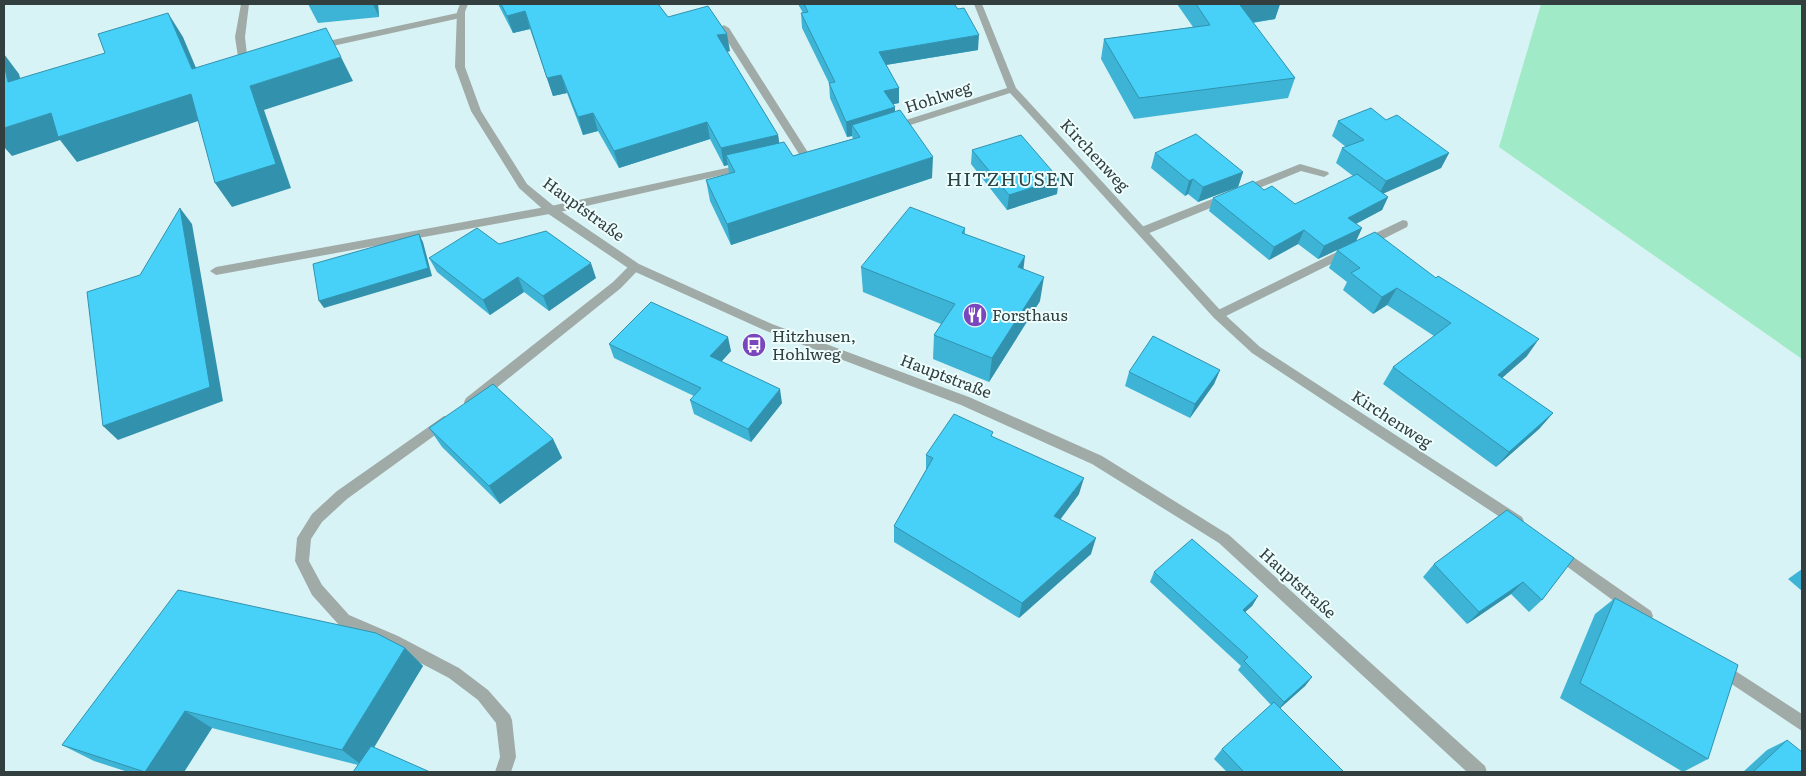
<svg xmlns="http://www.w3.org/2000/svg" width="1806" height="776" font-family="Literata,serif">
<style>
.green{fill:#a1eac7}
.lines{fill:none;stroke-linecap:round;stroke-linejoin:round}
.service{fill:#a0aba8;fill-rule:evenodd}
.minor{fill:#a0aba8;fill-rule:evenodd}
.tertiary{fill:#a0aba8;fill-rule:evenodd}
.wall{fill:#3db4d6}
.shaded-wall{fill:#3292ae}
.building{fill:#47d1f9;stroke:#3292ae}
.labels{text-anchor:middle;stroke-width:4;stroke-linejoin:round;paint-order:stroke}
.street-label{font-size:16px;fill:#333e3f;stroke:#edfeff}
.poi-label{font-size:16px;fill:#333e3f;stroke:#edfeff;text-anchor:start}
.quarter-label{font-size:19px;letter-spacing:1px;fill:#2c4345;stroke:#edfeff}
</style>
<rect width="100%" height="100%" fill="#d8f3f5"/>
<path class="green" d="M 1541,4 L 1802,4 L 1802,359 L 1499,147 Z"/>
<g class="lines">
<path class="service" d="M 241,4 L 249,4 L 245,37 L 247,55 L 259,58 L 259,62 L 243,60 L 238,57 L 235,37 Z
M 462,12 L 465,13 L 465,17 L 319,49 L 314,46 L 319,43 Z
M 724,25 L 729,28 L 809,154 L 808,156 L 800,156 L 799,154 L 719,28 Z
M 1300,164 L 1328,172 L 1329,174 L 1324,177 L 1301,171 L 1147,234 L 1139,234 L 1138,231 L 1139,228 Z
M 551,206 L 556,210 L 555,213 L 216,275 L 210,271 L 216,267 Z
M 1403,220 L 1407,221 L 1408,224 L 1407,227 L 1369,246 L 1361,246 L 1359,243 L 1361,240 Z
M 1347,247 L 1351,248 L 1353,251 L 1351,254 L 1222,318 L 1218,319 L 1212,315 L 1214,312 Z
M 635,263 L 641,267 L 621,288 L 474,406 L 466,406 L 464,402 L 466,398 L 613,282 L 631,264 Z
M 444,416 L 449,417 L 450,421 L 449,425 L 347,499 L 322,522 L 311,539 L 309,561 L 322,585 L 349,615 L 398,636 L 459,668 L 488,690 L 510,715 L 512,720 L 516,757 L 511,772 L 495,772 L 500,757 L 496,723 L 478,700 L 449,678 L 388,646 L 339,625 L 312,595 L 295,561 L 297,538 L 312,514 L 337,491 Z"/>
<path class="minor" d="M 974,4 L 982,4 L 1016,88 L 1222,312 L 1260,347 L 1522,517 L 1524,521 L 1522,525 L 1517,527 L 1512,525 L 1252,353 L 1214,318 L 1010,93 L 898,129 L 890,129 L 890,125 L 1007,88 Z
M 745,164 L 750,167 L 749,169 L 551,214 L 546,210 L 551,206 Z
M 1559,547 L 1651,611 L 1653,616 L 1651,621 L 1646,623 L 1641,621 L 1554,557 L 1552,553 L 1554,549 Z
M 1720,661 L 1802,714 L 1802,731 L 1715,673 L 1712,668 L 1715,663 Z"/>
<path class="tertiary" d="M 460,4 L 468,4 L 465,12 L 465,67 L 481,111 L 527,184 L 555,207 L 639,264 L 772,324 L 969,397 L 1102,456 L 1229,535 L 1485,766 L 1487,772 L 1467,772 L 1219,543 L 1092,464 L 961,405 L 764,330 L 631,270 L 547,213 L 519,188 L 471,111 L 455,67 L 457,12 Z"/>
</g>
<path class="wall" d="M 308,4 L 378,4 L 379,17 L 318,23 Z
M 498,4 L 658,4 L 668,17 L 730,51 L 727,52 L 778,135 L 779,143 L 793,156 L 853,139 L 852,136 L 847,137 L 830,98 L 829,83 L 802,28 L 801,13 L 803,13 L 798,4 L 954,4 L 978,50 L 886,65 L 899,88 L 899,103 L 893,104 L 895,107 L 895,112 L 932,178 L 731,245 L 710,201 L 706,180 L 729,174 L 728,165 L 724,166 L 710,139 L 619,168 L 598,131 L 583,135 L 567,93 L 553,96 L 530,29 L 513,33 Z
M 1177,4 L 1280,4 L 1275,19 L 1253,23 L 1295,78 L 1288,98 L 1134,119 L 1101,59 L 1104,39 L 1193,27 Z
M 1386,120 L 1449,153 L 1441,168 L 1383,193 L 1388,197 L 1382,210 L 1356,224 L 1362,228 L 1356,241 L 1318,259 L 1298,244 L 1269,260 L 1209,211 L 1213,198 L 1264,190 L 1295,204 L 1353,176 L 1336,163 L 1342,148 L 1346,147 L 1332,136 L 1338,121 Z
M 972,150 L 1057,194 L 1007,210 L 971,164 Z
M 1155,153 L 1243,172 L 1238,187 L 1198,202 L 1188,194 L 1185,196 L 1151,168 Z
M 965,228 L 965,234 L 1024,269 L 1040,301 L 989,382 L 933,359 L 934,335 L 941,324 L 863,292 L 861,267 Z
M 499,244 L 596,278 L 549,311 L 524,292 L 490,315 L 437,272 L 429,258 Z
M 1337,250 L 1527,356 L 1502,378 L 1553,413 L 1539,429 L 1496,467 L 1383,384 L 1393,367 L 1434,336 L 1387,305 L 1373,314 L 1343,290 L 1347,282 L 1329,268 Z
M 609,344 L 731,351 L 721,362 L 782,403 L 751,442 L 694,414 L 690,400 L 694,396 L 614,358 Z
M 1220,370 L 1214,384 L 1190,418 L 1125,386 L 1129,372 Z
M 429,428 L 553,439 L 562,458 L 500,504 L 442,447 Z
M 992,437 L 1079,494 L 1060,520 L 1091,554 L 1019,618 L 894,542 L 894,526 L 926,470 L 926,455 Z
M 1574,558 L 1542,600 L 1529,612 L 1511,594 L 1467,624 L 1423,577 L 1434,564 Z
M 1802,569 L 1802,591 L 1788,579 Z
M 1154,572 L 1258,596 L 1252,606 L 1245,612 L 1312,677 L 1305,686 L 1280,708 L 1344,772 L 1227,772 L 1214,759 L 1222,749 L 1271,705 L 1238,670 L 1241,666 L 1150,582 Z
M 1615,598 L 1708,759 L 1683,772 L 1560,698 L 1595,614 Z
M 405,648 L 423,666 L 358,765 L 212,728 L 184,772 L 128,772 L 94,761 L 62,745 Z
M 1787,740 L 1802,772 L 1743,772 L 1767,750 Z"/>
<path class="shaded-wall" d="M 373,4 L 378,4 L 379,17 Z
M 1248,4 L 1280,4 L 1275,19 L 1234,25 L 1240,5 Z
M 525,11 L 530,29 L 513,33 L 507,16 Z
M 168,13 L 183,37 L 207,94 L 192,69 Z
M 727,34 L 730,51 L 720,53 L 717,35 Z
M 979,35 L 978,50 L 879,66 L 879,52 Z
M 4,54 L 19,74 L 28,106 L 8,82 L 4,64 Z
M 341,57 L 353,81 L 264,110 L 291,188 L 232,207 L 215,183 L 250,86 Z
M 561,75 L 567,93 L 553,96 L 547,78 Z
M 899,88 L 899,103 L 884,106 L 884,91 Z
M 191,94 L 207,118 L 77,162 L 60,140 L 12,156 L 4,147 L 4,128 L 51,113 Z
M 895,107 L 895,122 L 852,125 L 852,136 L 847,137 L 846,122 Z
M 593,113 L 598,131 L 583,135 L 578,117 Z
M 707,122 L 710,139 L 619,168 L 614,151 Z
M 778,135 L 781,153 L 726,155 L 728,165 L 724,166 L 721,148 Z
M 1449,153 L 1441,168 L 1378,196 L 1386,181 Z
M 933,157 L 932,178 L 731,245 L 727,224 Z
M 1243,172 L 1238,187 L 1198,202 L 1203,187 Z
M 1059,179 L 1057,194 L 1007,210 L 1009,195 Z
M 1193,179 L 1188,194 L 1185,196 L 1189,181 Z
M 1388,197 L 1382,210 L 1342,231 L 1348,218 Z
M 180,208 L 192,224 L 223,401 L 118,440 L 103,426 Z
M 1362,228 L 1356,241 L 1318,259 L 1324,246 Z
M 1304,230 L 1298,244 L 1269,260 L 1274,247 Z
M 419,234 L 423,242 L 432,276 L 324,308 L 319,301 Z
M 1025,256 L 1022,281 L 1018,267 Z
M 591,263 L 596,278 L 549,311 L 543,296 Z
M 518,277 L 524,292 L 490,315 L 483,300 Z
M 1044,277 L 1040,301 L 989,382 L 992,358 Z
M 1397,288 L 1387,305 L 1373,314 L 1382,297 Z
M 728,337 L 731,351 L 713,371 L 710,356 Z
M 1539,339 L 1527,356 L 1486,392 L 1498,375 Z
M 1220,370 L 1214,384 L 1190,418 L 1195,404 Z
M 780,389 L 782,403 L 751,442 L 748,429 Z
M 1553,413 L 1539,429 L 1496,467 L 1509,452 Z
M 553,439 L 562,458 L 500,504 L 489,486 Z
M 1084,478 L 1079,494 L 1050,533 L 1054,516 Z
M 1096,538 L 1091,554 L 1019,618 L 1022,603 Z
M 1523,582 L 1511,594 L 1467,624 L 1479,612 Z
M 1258,596 L 1252,606 L 1237,619 L 1243,610 Z
M 405,648 L 423,666 L 363,766 L 342,750 Z
M 1312,677 L 1305,686 L 1277,711 L 1284,702 Z
M 185,711 L 212,728 L 184,772 L 145,772 Z"/>
<path class="building" d="M 501,4 L 658,4 L 668,17 L 708,6 L 727,34 L 717,35 L 778,135 L 721,148 L 707,122 L 614,151 L 593,113 L 578,117 L 561,75 L 547,78 L 525,11 L 507,16 Z
M 804,4 L 954,4 L 958,9 L 964,8 L 979,35 L 879,52 L 899,88 L 884,91 L 895,107 L 846,122 L 829,83 L 835,82 L 801,13 L 808,12 Z
M 1196,4 L 1248,4 L 1240,5 L 1295,78 L 1139,98 L 1104,39 L 1210,25 Z
M 168,13 L 192,69 L 326,28 L 341,57 L 250,86 L 276,164 L 215,183 L 191,94 L 58,137 L 51,113 L 4,128 L 4,64 L 8,82 L 105,53 L 98,34 Z
M 1371,108 L 1386,120 L 1397,115 L 1449,153 L 1386,181 L 1342,148 L 1364,140 L 1338,121 Z
M 900,110 L 933,157 L 727,224 L 706,180 L 735,172 L 726,155 L 784,142 L 793,156 L 860,137 L 852,125 Z
M 1196,134 L 1243,172 L 1203,187 L 1193,179 L 1189,181 L 1155,153 Z
M 1021,135 L 1059,179 L 1009,195 L 972,150 Z
M 1357,174 L 1388,197 L 1348,218 L 1362,228 L 1324,246 L 1304,230 L 1274,247 L 1213,198 L 1253,181 L 1264,190 L 1272,186 L 1295,204 Z
M 910,207 L 965,228 L 962,233 L 1025,256 L 1018,267 L 1044,277 L 992,358 L 934,335 L 955,304 L 861,267 Z
M 180,208 L 210,387 L 103,426 L 87,292 L 140,275 Z
M 477,228 L 499,244 L 546,231 L 591,263 L 543,296 L 518,277 L 483,300 L 429,258 Z
M 1375,232 L 1436,278 L 1438,276 L 1539,339 L 1498,375 L 1553,413 L 1509,452 L 1393,367 L 1451,323 L 1397,288 L 1382,297 L 1351,273 L 1360,268 L 1337,250 Z
M 419,234 L 428,268 L 319,301 L 313,264 Z
M 651,302 L 728,337 L 710,356 L 780,389 L 748,429 L 690,400 L 701,388 L 609,344 Z
M 1153,336 L 1220,370 L 1195,404 L 1129,372 Z
M 493,384 L 553,439 L 489,486 L 429,428 Z
M 954,414 L 993,432 L 991,436 L 1084,478 L 1054,516 L 1096,538 L 1022,603 L 894,526 L 933,458 L 926,455 Z
M 1507,510 L 1574,558 L 1542,600 L 1523,582 L 1479,612 L 1434,564 Z
M 1192,539 L 1258,596 L 1243,610 L 1312,677 L 1284,702 L 1244,661 L 1248,657 L 1154,572 Z
M 178,590 L 376,633 L 405,648 L 342,750 L 185,711 L 145,772 L 62,745 Z
M 1615,598 L 1738,665 L 1708,759 L 1580,683 Z
M 1274,702 L 1344,772 L 1244,772 L 1222,749 Z
M 1787,740 L 1802,752 L 1802,772 L 1753,772 Z
M 371,746 L 430,772 L 353,772 Z"/>
<defs>
<g id="restaurant-disc" transform="scale(1.25)"><circle r="9.5" fill="#7946bd" stroke="#edfeff"/><path d="M-5-6h1v4h1v-4h1v4h1v-4h1v5L-1.5 .5V6h-2V.5L-5-1ZM5-6V6H3V1.5H1.5Q1.5-4 5-6Z" fill="#fff"/></g>
<g id="bus-disc" transform="scale(1.25)"><circle r="9.5" fill="#7946bd" stroke="#edfeff"/><path d="M-5-6H5V4H4V6H2V4H-2V6H-4V4H-5ZM-3.5-4V0h7V-4ZM-3.5 1.2v1.5H-2V1.2ZM2 1.2v1.5H3.5V1.2Z" fill="#fff"/></g>
</defs>
<g fill-rule="evenodd">
<use href="#restaurant-disc" x="975" y="315"/>
<use href="#bus-disc" x="754" y="345"/>
</g>
<g class="labels">
<g class="street-label">
<text transform="translate(938 97) rotate(-18)" y="6">Hohlweg</text>
<text transform="translate(1095 155) rotate(47)" y="6">Kirchenweg</text>
<text transform="translate(584 209) rotate(36)" y="6">Hauptstraße</text>
<text transform="translate(946 376) rotate(21)" y="6">Hauptstraße</text>
<text transform="translate(1392 419) rotate(33)" y="6">Kirchenweg</text>
<text transform="translate(1298 583) rotate(42)" y="6">Hauptstraße</text>
</g>
<g class="poi-label">
<text x="992" y="321">Forsthaus</text>
<text x="772" y="342">Hitzhusen,<tspan x="772" dy="18">Hohlweg</tspan></text>
</g>
<g class="quarter-label">
<text x="1011" y="186">HITZHUSEN</text>
</g>
</g>
<rect width="1806" height="776" fill="none" stroke="#333e3f" stroke-width="10"/>
</svg>
